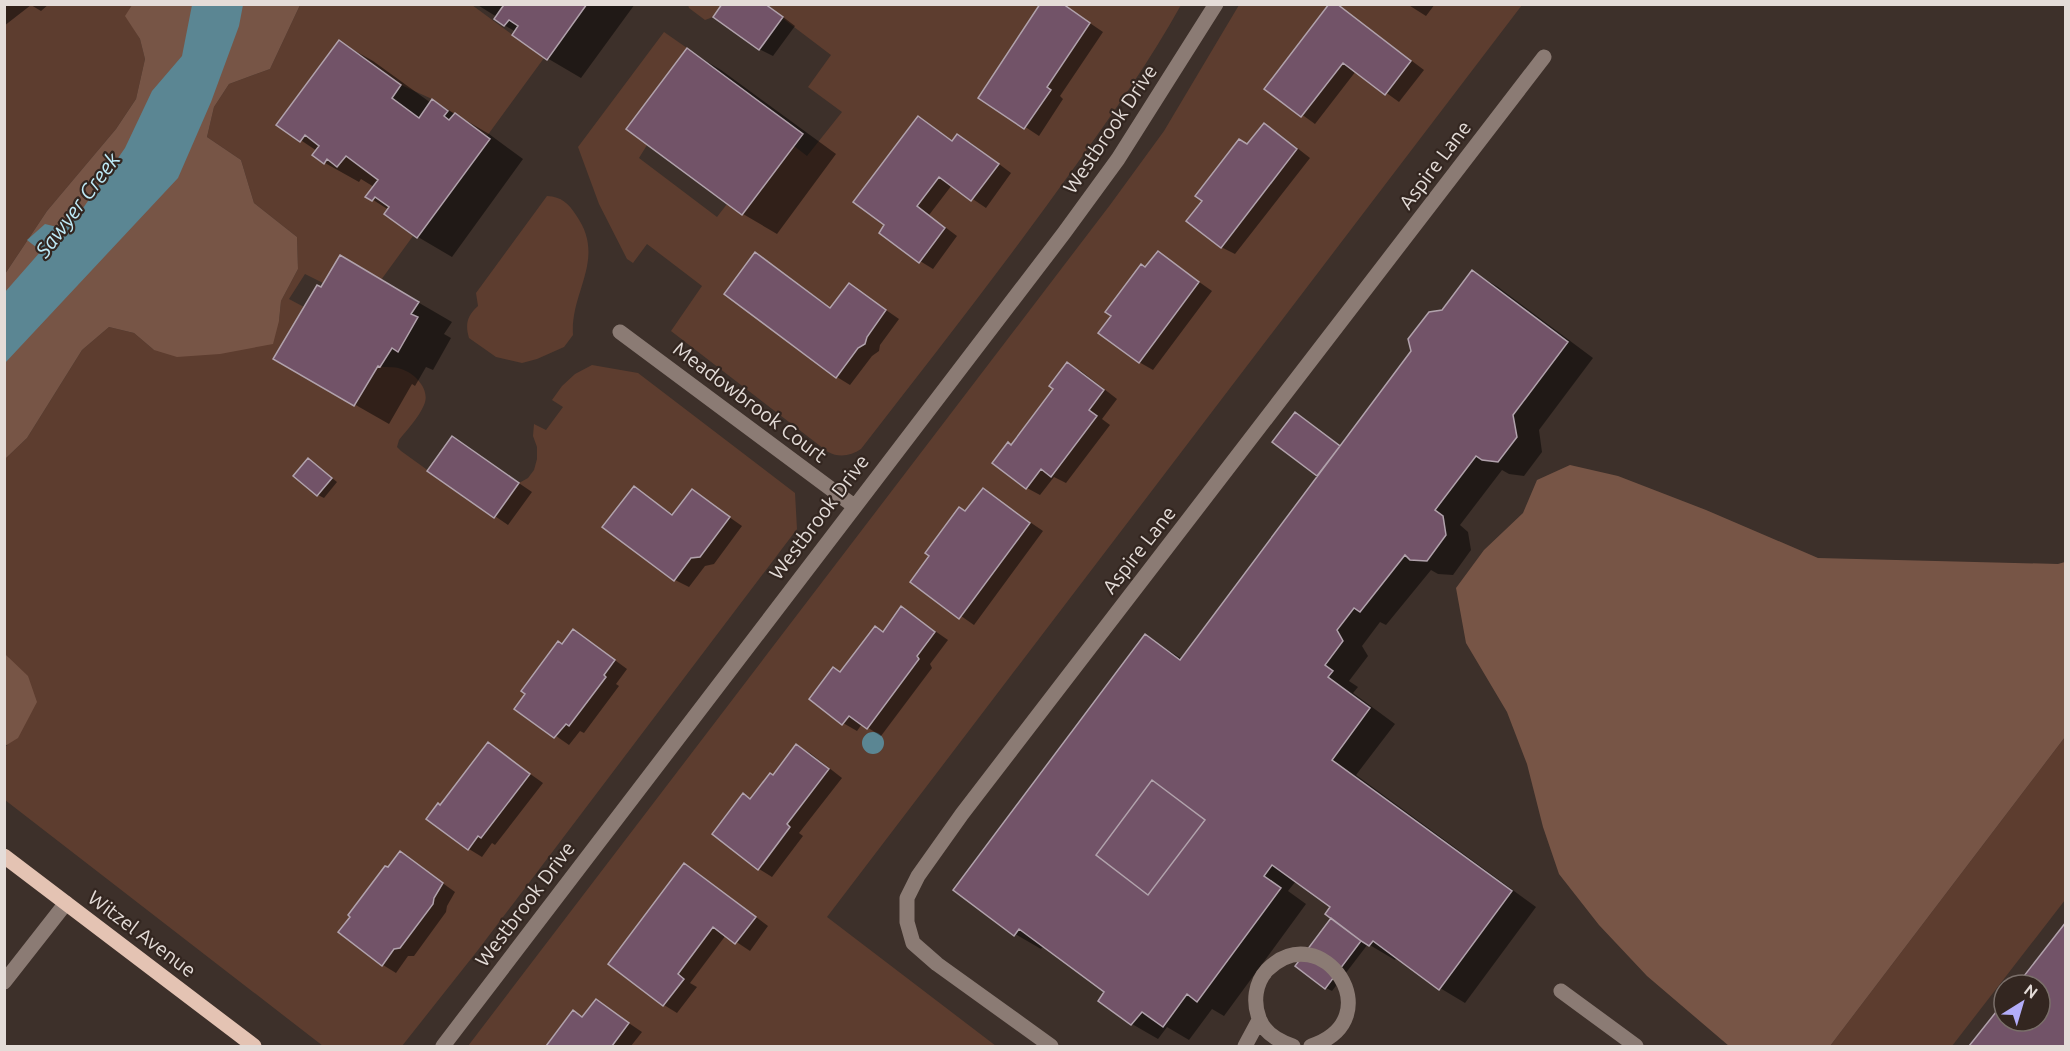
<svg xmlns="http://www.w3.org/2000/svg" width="2070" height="1051" font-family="Ubuntu,sans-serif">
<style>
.green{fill:#5d3d2f}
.forest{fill:#775546}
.water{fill:#5b8693}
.shadow{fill:#0007}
.building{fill:#725368;stroke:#b1a2ac;stroke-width:1.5}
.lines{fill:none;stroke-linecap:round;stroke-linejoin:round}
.minor{stroke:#8b7b74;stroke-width:15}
.major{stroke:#e4c3b3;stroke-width:15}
.labels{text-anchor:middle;stroke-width:4.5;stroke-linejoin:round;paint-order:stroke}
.street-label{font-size:20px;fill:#e4dcd8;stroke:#332620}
.water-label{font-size:21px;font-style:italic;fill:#bfebf8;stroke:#332620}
</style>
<rect width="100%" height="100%" fill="#3d302a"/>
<path class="green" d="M 6,4 L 132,5 L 126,16 L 140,39 L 145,59 L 136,99 L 116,129 L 47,211 L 5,274 Z
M 300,5 L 472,5 L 544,58 L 487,136 L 432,99 L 401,85 L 339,40 L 276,125 L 299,142 L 305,135 L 319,146 L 324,164 L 327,159 L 337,167 L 346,156 L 378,180 L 365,197 L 372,201 L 375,197 L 389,207 L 384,214 L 413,236 L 381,280 L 323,283 L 305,274 L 289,299 L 304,307 L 274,359 L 354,406 L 378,366 C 385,368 394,366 401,369 C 415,373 431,390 424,405 C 419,417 407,430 399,440 L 397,447 L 401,451 L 494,518 L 519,483 L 528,478 L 534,470 L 537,459 L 537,447 L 533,436 L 534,424 L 546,430 L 563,407 L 552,400 L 562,386 L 575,374 L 592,365 L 638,373 L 795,493 L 797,529 L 478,950 L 402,1046 L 323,1046 L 5,800 L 4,746 L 7,746 L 9,658 L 5,654 L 5,459 L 27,438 L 82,350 L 109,327 L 134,333 L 154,350 L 279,321 L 281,301 L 298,269 L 297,237 L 254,203 L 241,160 L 207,137 L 214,107 L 229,84 L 270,69 Z
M 688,5 L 722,5 L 713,17 L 705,20 L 689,8 Z
M 765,5 L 1181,5 C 1150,61 1113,113 1076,165 C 1007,262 934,355 861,449 C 851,456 839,458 828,452 L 671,331 L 702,286 L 647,244 L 633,263 L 627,259 L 599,204 L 578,147 L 664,32 L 687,48 L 627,129 L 647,145 L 639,158 L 717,217 L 727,204 L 742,215 L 794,146 L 807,156 L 842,112 L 808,87 L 831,55 Z
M 1239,5 L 1522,5 L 827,917 L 996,1046 L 468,1046 L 1110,205 L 1164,131 Z
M 547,196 C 562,197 568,203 576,215 C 607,259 570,291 573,335 L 564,347 L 537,359 L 522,363 L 496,357 L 469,338 C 465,324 467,316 478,306 L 476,293 Z
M 2065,737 L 2065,900 L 1952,1046 L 1830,1046 Z"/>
<path class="forest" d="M 132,5 L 300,5 L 270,69 L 229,84 L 214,107 L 207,137 L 241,160 L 254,203 L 297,237 L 298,269 L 281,301 L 279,321 L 273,344 L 220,354 L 177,357 L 154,350 L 134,333 L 109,327 L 82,350 L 27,438 L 5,459 L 5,274 L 47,211 L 116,129 L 136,99 L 145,59 L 140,39 L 125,16 Z
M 1570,465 L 1618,476 L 1706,510 L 1818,558 L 2058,564 L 2065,562 L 2065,737 L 1830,1046 L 1729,1046 L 1647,976 L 1599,925 L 1559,874 L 1543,827 L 1527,764 L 1507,712 L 1466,643 L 1456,588 L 1484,550 L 1523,513 L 1537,480 Z
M 5,654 L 28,676 L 37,702 L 18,738 L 5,746 Z"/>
<path class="water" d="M 192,5 L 243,5 L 239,26 L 211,102 L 178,178 L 5,363 L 5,292 L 41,251 L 27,240 L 45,224 L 61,228 L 81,211 L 125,148 L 152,91 L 182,56 Z
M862 743a11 11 0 1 1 22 0a11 11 0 1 1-22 0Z"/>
<path class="shadow" d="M 4,4 L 49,4 L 41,11 L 31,5 L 4,26 Z
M 476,4 L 635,4 L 581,78 L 547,58 L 516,32 L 504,25 L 497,17 Z
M 724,4 L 766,4 L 795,26 L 773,56 L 759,49 Z
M 1062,4 L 1103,32 L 1060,96 L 1063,99 L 1039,136 L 980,97 Z
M 1336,4 L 1424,70 L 1399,102 L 1356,71 L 1315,124 L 1266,89 Z
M 1407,4 L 1435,4 L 1426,16 Z
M 339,42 L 373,61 L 431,103 L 433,101 L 489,134 L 523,159 L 452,257 L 418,237 L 386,214 L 389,210 L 367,196 L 374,187 L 361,179 L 359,182 L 325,163 L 315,155 L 317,151 L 278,125 Z
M 687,50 L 721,70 L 836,154 L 777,234 L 743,214 L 629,129 Z
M 919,118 L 953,141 L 957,136 L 971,143 L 1011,173 L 986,208 L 952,185 L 929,215 L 957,236 L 933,269 L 920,261 L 887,225 Z
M 1264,125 L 1278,133 L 1310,158 L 1235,254 L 1221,247 L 1248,145 Z
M 1158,253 L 1212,291 L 1153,370 L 1139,362 L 1146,269 Z
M 756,254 L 769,262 L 832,309 L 850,285 L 899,319 L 880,345 L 879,351 L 872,356 L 850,385 L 837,377 L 726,294 Z
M 340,257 L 452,322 L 444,334 L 451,338 L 433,370 L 426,367 L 415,386 L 412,384 L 389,424 L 275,359 Z
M 1473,272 L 1498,287 L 1593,358 L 1539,430 L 1542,452 L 1524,476 L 1509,474 L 1502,470 L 1460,525 L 1468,532 L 1471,550 L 1453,575 L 1438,574 L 1431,570 L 1386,625 L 1380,622 L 1362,646 L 1368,656 L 1349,681 L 1358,687 L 1353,693 L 1395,724 L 1356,775 L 1536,907 L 1465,1003 L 1440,988 L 1397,957 L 1395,960 L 1368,944 L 1332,991 L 1326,988 L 1333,918 L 1332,907 L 1296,881 L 1288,891 L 1306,904 L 1224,1016 L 1212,1009 L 1189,1040 L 1167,1027 L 1158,1039 L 1132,1024 L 1100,1000 L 1106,992 L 1044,945 L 1041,949 L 1015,934 L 1146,636 L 1182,659 L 1320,476 L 1274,442 L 1295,414 L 1341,447 Z
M 1068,364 L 1081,371 L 1117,399 L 1102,419 L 1110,425 L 1066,483 L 1054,477 L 1040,495 L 1027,488 L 1055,389 Z
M 452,438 L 532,492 L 508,525 L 429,471 Z
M 314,464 L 337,482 L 324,498 L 318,495 Z
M 634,488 L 674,515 L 692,491 L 742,526 L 714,564 L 705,566 L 689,587 L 675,580 L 605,526 Z
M 983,490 L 1043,531 L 974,625 L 912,582 Z
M 902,608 L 948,640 L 930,664 L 932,668 L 881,736 L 862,724 L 857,731 L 843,723 L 841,673 L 884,633 Z
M 574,630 L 627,669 L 616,684 L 619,686 L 584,733 L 580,731 L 569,745 L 516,708 Z
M 488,744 L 543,783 L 495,845 L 492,843 L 482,857 L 469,849 L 441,806 Z
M 797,746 L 810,753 L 842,778 L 799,833 L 803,836 L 772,877 L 759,869 L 714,834 L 774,776 Z
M 401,853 L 455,892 L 447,906 L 446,912 L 414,956 L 408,956 L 396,973 L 383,965 L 388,869 Z
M 685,865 L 698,873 L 768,926 L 750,951 L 726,935 L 690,983 L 697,987 L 677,1013 L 664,1005 L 610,964 Z
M 2066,925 L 2066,1046 L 1971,1046 L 2004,1004 L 2004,1021 L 2040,1021 L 2040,985 L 2019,985 Z
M 596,1001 L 642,1032 L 631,1046 L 548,1046 L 573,1012 L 583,1018 Z"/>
<path class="building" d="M 501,4 L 587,4 L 547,60 L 512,35 L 518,26 L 509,20 L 504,26 L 494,19 L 503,6 Z
M 722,4 L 765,4 L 783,17 L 759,50 L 713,17 Z
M 1040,4 L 1063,4 L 1090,23 L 1047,87 L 1051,90 L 1024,129 L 978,98 Z
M 1329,4 L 1337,4 L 1411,61 L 1385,95 L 1343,63 L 1301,117 L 1264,89 Z
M 339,40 L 401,85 L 392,98 L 419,118 L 432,99 L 448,111 L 444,116 L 449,120 L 455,113 L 490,139 L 417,238 L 384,214 L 389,207 L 375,197 L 372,201 L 365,197 L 378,180 L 346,156 L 337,167 L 327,159 L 324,164 L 312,155 L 319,146 L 305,135 L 300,142 L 276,125 Z
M 687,48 L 803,134 L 742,215 L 626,129 Z
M 918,116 L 952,141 L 957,134 L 999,164 L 971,201 L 939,177 L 917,206 L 945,228 L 919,263 L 879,233 L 884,225 L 853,202 Z
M 1264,123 L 1297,149 L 1221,248 L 1186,221 L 1202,201 L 1195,196 L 1239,139 L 1247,144 Z
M 1158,251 L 1199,282 L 1139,363 L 1098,333 L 1111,316 L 1105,312 L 1141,264 L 1145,267 Z
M 755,252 L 830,308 L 849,283 L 886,310 L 867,337 L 865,344 L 858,348 L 836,378 L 724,294 Z
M 340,255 L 419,302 L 411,314 L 418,317 L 398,352 L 392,348 L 380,367 L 378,366 L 354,406 L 273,359 L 317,285 L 321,287 Z
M 1472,270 L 1568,342 L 1513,415 L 1517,437 L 1498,462 L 1482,460 L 1476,456 L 1435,510 L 1443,516 L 1446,535 L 1427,561 L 1410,560 L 1405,555 L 1360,612 L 1354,608 L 1337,630 L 1343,641 L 1325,665 L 1333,671 L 1328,677 L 1370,708 L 1332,760 L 1512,891 L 1439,990 L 1373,941 L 1369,946 L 1361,941 L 1325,914 L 1330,907 L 1272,865 L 1264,876 L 1281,888 L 1197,1002 L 1187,994 L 1163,1027 L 1142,1012 L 1131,1025 L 1098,1001 L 1104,992 L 1019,929 L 1014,936 L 953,890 L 1145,634 L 1180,660 L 1411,351 L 1408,339 L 1429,312 L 1442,310 Z
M 1067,362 L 1104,390 L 1089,410 L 1097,416 L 1051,477 L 1041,469 L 1026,489 L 992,463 L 1008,442 L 1011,445 L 1053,389 L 1049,386 Z
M 1295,412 L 1340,446 L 1317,476 L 1272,442 Z
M 452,436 L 519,483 L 494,518 L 427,471 Z
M 308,458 L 332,478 L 317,496 L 293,476 Z
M 634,486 L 672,515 L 692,489 L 730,517 L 700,557 L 691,558 L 674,581 L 602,527 Z
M 983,488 L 1030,523 L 959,619 L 910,582 L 929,556 L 925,553 L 959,507 L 965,511 Z
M 901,606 L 935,632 L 917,656 L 919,659 L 867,729 L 849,716 L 842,725 L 809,699 L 833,667 L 840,672 L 875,626 L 883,632 Z
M 573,629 L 615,660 L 604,675 L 606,677 L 569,726 L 566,724 L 554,738 L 514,709 L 525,694 L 521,691 L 558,641 L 562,644 Z
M 488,742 L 530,774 L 481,838 L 478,836 L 468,850 L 426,819 L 438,803 L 440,805 Z
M 796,744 L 829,769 L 787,824 L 790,827 L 758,870 L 712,834 L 743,793 L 750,799 L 770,773 L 773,775 Z
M 1152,780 L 1205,820 L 1148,895 L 1096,855 Z
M 400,851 L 443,883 L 434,898 L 433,904 L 400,948 L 394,949 L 382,966 L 338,932 L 350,917 L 348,915 L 385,866 L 388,867 Z
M 684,863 L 756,917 L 735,944 L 713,927 L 678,974 L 684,979 L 663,1006 L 608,964 Z
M 1331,918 L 1361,941 L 1325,989 L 1295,966 Z
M 2066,922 L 2066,1046 L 1969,1046 L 2004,1002 L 2004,1021 L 2040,1021 L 2040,985 L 2017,985 Z
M 596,999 L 629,1023 L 612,1046 L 546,1046 L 573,1010 L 582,1017 Z"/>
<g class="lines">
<path class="minor" d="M 620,332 L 854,506
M 4,982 L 66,903
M 1561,991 L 1636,1046
M 443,1046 L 1064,233 L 1118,159 L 1216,4
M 1051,1046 L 937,964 L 913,943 L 907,922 L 907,898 L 918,876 L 962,814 L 1544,57
M 1245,1046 L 1259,1020
M 1293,1046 C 1278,1041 1264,1033 1259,1018 C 1253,1002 1255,983 1267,970 C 1322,915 1393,1019 1311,1046"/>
<path class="major" d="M 4,856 L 254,1046"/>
</g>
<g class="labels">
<g class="street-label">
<text transform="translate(1110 129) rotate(-56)" y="7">Westbrook Drive</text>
<text transform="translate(1435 165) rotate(-53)" y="7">Aspire Lane</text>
<text transform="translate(750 402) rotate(37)" y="7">Meadowbrook Court</text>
<text transform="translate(819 517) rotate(-53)" y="7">Westbrook Drive</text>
<text transform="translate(1139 550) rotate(-52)" y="7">Aspire Lane</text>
<text transform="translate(525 904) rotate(-53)" y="7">Westbrook Drive</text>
<text transform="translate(142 934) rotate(37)" y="7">Witzel Avenue</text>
</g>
<g class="water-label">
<text transform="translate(78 205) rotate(-53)" y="7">Sawyer Creek</text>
</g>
</g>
<rect width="2070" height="1051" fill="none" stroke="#e4dcd8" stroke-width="12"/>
<g transform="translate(2022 1003) rotate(37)"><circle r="28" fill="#332620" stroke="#7a6f6a" stroke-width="1.5"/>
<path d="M0-4.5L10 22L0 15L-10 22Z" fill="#b3adf9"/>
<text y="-9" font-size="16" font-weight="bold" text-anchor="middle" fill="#e4dcd8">N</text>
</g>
</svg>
